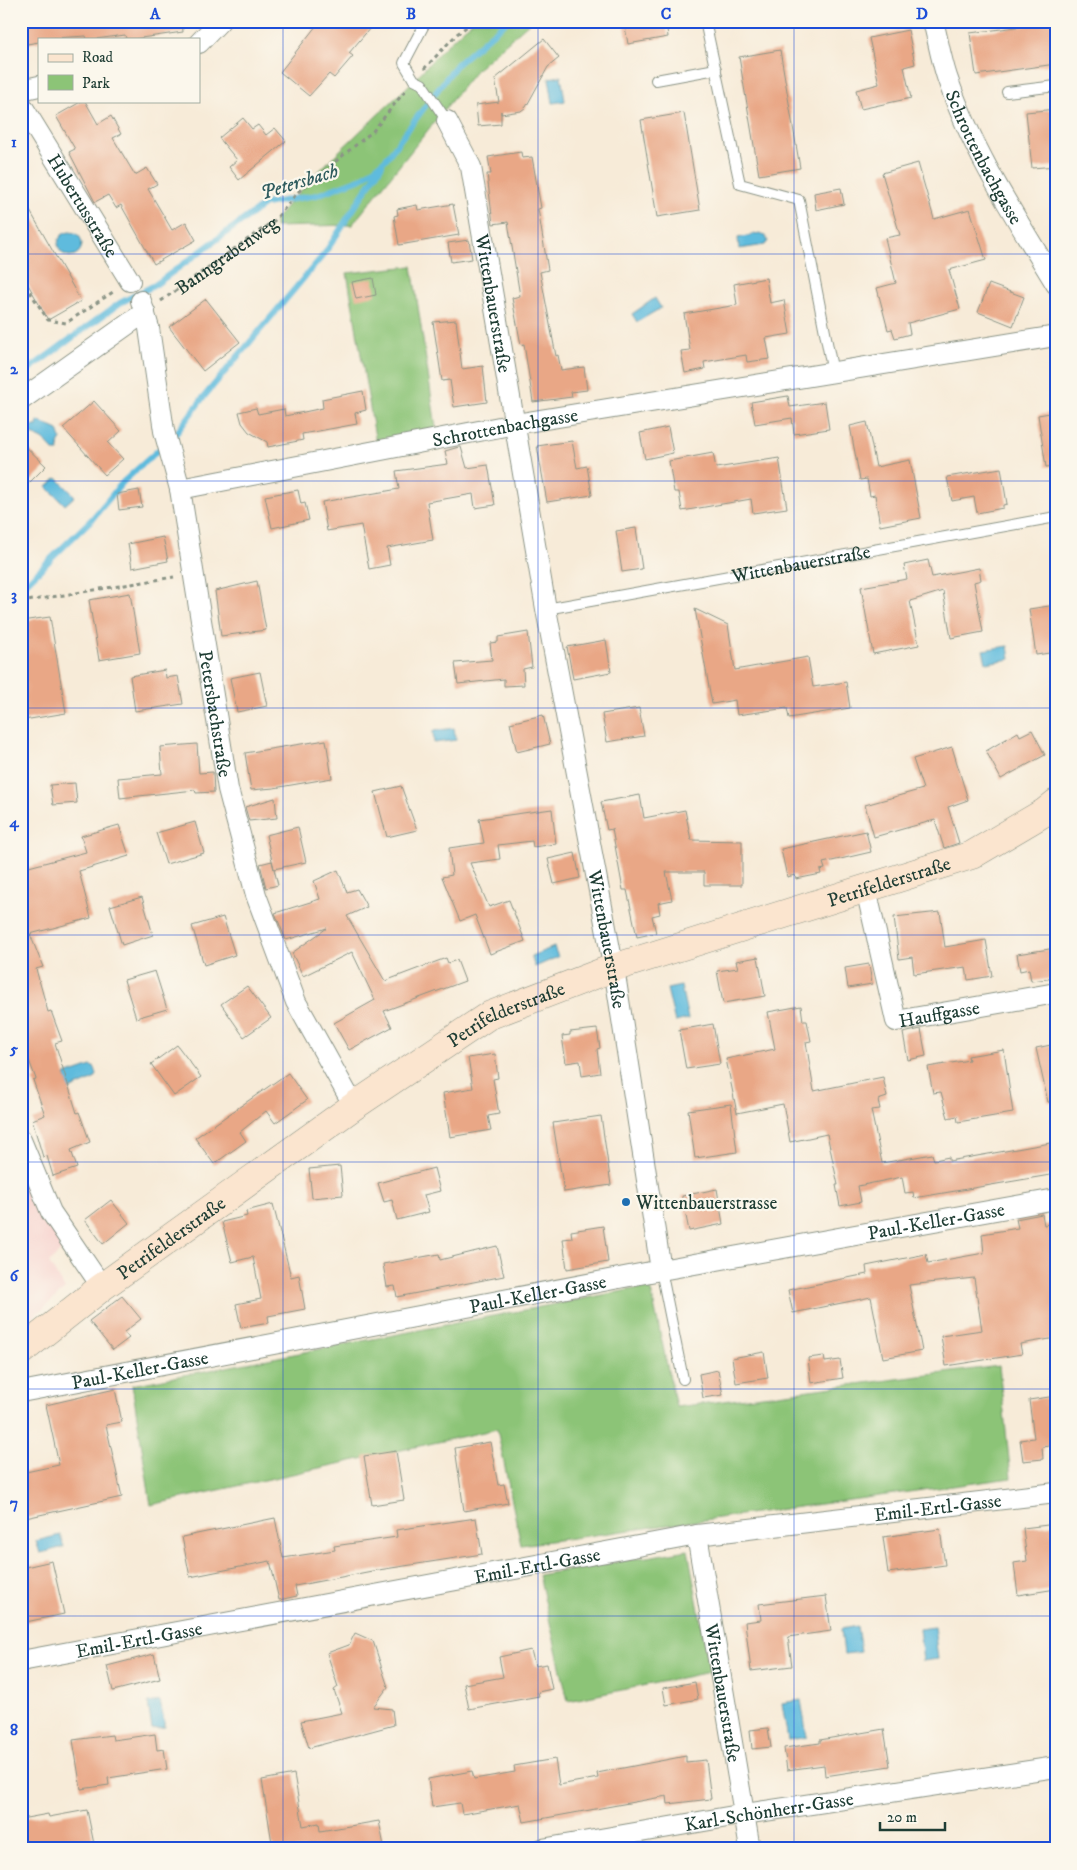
<svg xmlns="http://www.w3.org/2000/svg" width="1077" height="1870" font-family="'IM FELL DW Pica',serif">
<style>
.built{fill:#f7d0cc}
.green{fill:#8cc477;stroke:#568056}
.water{fill:#5fbbdd;stroke:#3f7c88}
.lines{fill:none;stroke-linecap:round;stroke-linejoin:round}
.stream{stroke:#5fbbdd;stroke-width:6}
.building{fill:#e9a786}
.lane-casing{stroke:#8b9486;stroke-width:12}
.street-casing{stroke:#8b9486;stroke-width:22}
.secondary-casing{stroke:#8b9486;stroke-width:29}
.path{stroke:#8b9486;stroke-width:3;stroke-dasharray:4 4;stroke-linecap:butt}
.lane{stroke:#fff;stroke-width:10}
.street{stroke:#fff;stroke-width:20}
.secondary{stroke:#fbe5cf;stroke-width:28}
.grid{fill:none;stroke:#1d4ed8;stroke-width:1;stroke-opacity:0.55}
.poi-dot{fill:#1f6fb2;stroke:#fbf7ec;stroke-width:2}
.labels{text-anchor:middle;stroke-width:4.5;stroke-linejoin:round;paint-order:stroke}
.street-label{font-size:19px;fill:#1f3d34;stroke:#fbf7ec}
.poi-label{font-size:19px;fill:#1f3d34;stroke:#fbf7ec;text-anchor:start}
.water-label{font-size:20px;font-style:italic;fill:#2f5c5e;stroke:#fbf7ec}
.neatline{fill:none;stroke:#1d4ed8;stroke-width:2}
.grid-label{font-size:16px;text-anchor:middle;font-weight:bold;fill:#1d4ed8}
</style>
<rect width="100%" height="100%" fill="#fbf7ec"/>
<filter id="ink" filterUnits="userSpaceOnUse"><feTurbulence type="fractalNoise" baseFrequency=".02" numOctaves="2"/><feDisplacementMap in="SourceGraphic" scale="10" xChannelSelector="R" yChannelSelector="G"/><feConvolveMatrix kernelMatrix="1 2 1 2 8 2 1 2 1" color-interpolation-filters="sRGB"/></filter>
<filter id="wash" filterUnits="userSpaceOnUse"><feTurbulence type="fractalNoise" baseFrequency=".0096" numOctaves="4" result="noise"/><feDisplacementMap in="SourceGraphic" scale="20" xChannelSelector="R" yChannelSelector="G"/><feGaussianBlur stdDeviation="1.12" result="paint"/><feColorMatrix in="noise" values="0 0 0 0 0 0 0 0 0 0 0 0 0 0 0 0 0 1.4 0 .05"/><feComposite in="paint" operator="in"/></filter>
<g filter="url(#wash)">
<rect width="100%" height="100%" fill="#f7ebd8"/>
<path class="built" d="M 21,1170 L 47,1220 L 67,1245 L 49,1263 L 65,1289 L 21,1328 Z"/>
<path class="green" d="M 473,21 L 531,21 L 476,70 L 352,225 L 275,227 L 275,220 C 314,172 361,131 405,89 C 428,66 448,41 473,21 Z
M 412,266 L 437,434 L 376,443 L 347,273 Z
M 650,1286 L 676,1407 L 999,1366 L 1011,1478 L 521,1545 L 497,1429 L 151,1505 L 132,1385 Z
M 688,1550 L 710,1672 L 568,1701 L 539,1575 Z"/>
<path class="water" d="M 561,76 L 565,101 L 553,103 L 549,78 Z
M58 244a12 12 0 1 1 24 0a12 12 0 1 1-24 0Z
M 760,233 L 765,235 L 768,241 L 765,245 L 739,249 L 738,238 Z
M 655,298 L 661,308 L 637,322 L 632,314 Z
M 38,421 L 58,430 L 61,439 L 58,444 L 59,451 L 54,451 L 43,439 L 30,433 L 31,426 L 37,426 Z
M 57,478 L 75,496 L 65,505 L 47,487 Z
M 1008,646 L 1010,659 L 986,663 L 983,650 Z
M 454,728 L 456,740 L 434,743 L 433,731 Z
M 554,947 L 558,957 L 535,967 L 531,956 Z
M 681,986 L 688,1019 L 675,1022 L 667,989 Z
M 91,1066 L 95,1068 L 97,1075 L 94,1079 L 69,1090 L 65,1075 Z
M 60,1535 L 64,1547 L 40,1553 L 36,1541 Z
M 857,1626 L 861,1652 L 844,1654 L 841,1629 Z
M 934,1627 L 938,1659 L 923,1661 L 919,1629 Z
M 801,1700 L 807,1737 L 788,1740 L 782,1703 Z
M 160,1701 L 165,1727 L 152,1729 L 148,1703 Z"/>
<g class="lines">
<path class="stream" d="M 21,375 L 120,303 L 155,285 L 265,204 L 317,195 L 362,178 L 385,160 L 457,64 L 507,21
M 21,588 L 92,519 L 123,482 L 175,435 L 202,399 L 325,253 L 382,165"/>
</g>
<g id="blocks">
<path class="building" d="M 21,21 L 182,21 L 183,32 L 134,39 L 126,39 L 125,35 L 96,39 L 87,39 L 86,36 L 39,39 L 39,42 L 21,45 Z
M 320,21 L 376,21 L 349,53 L 353,56 L 334,78 L 329,74 L 309,96 L 280,72 Z
M 624,21 L 666,21 L 668,37 L 628,44 Z
M 1056,22 L 1056,64 L 976,75 L 970,33 Z
M 908,30 L 915,64 L 904,67 L 911,98 L 861,109 L 856,90 L 879,84 L 869,38 Z
M 544,39 L 559,58 L 548,67 L 526,107 L 521,111 L 501,114 L 501,111 L 501,124 L 478,126 L 476,105 L 499,102 L 495,79 Z
M 780,50 L 800,168 L 759,175 L 739,57 Z
M 82,101 L 85,101 L 98,124 L 111,116 L 121,134 L 113,138 L 135,175 L 147,168 L 157,184 L 148,189 L 172,230 L 186,222 L 196,240 L 154,264 L 121,205 L 116,208 L 108,195 L 95,202 L 69,152 L 75,149 L 56,116 Z
M 1056,109 L 1056,166 L 1032,168 L 1026,112 Z
M 684,113 L 700,210 L 657,217 L 641,120 Z
M 243,118 L 252,129 L 258,125 L 266,135 L 275,128 L 286,141 L 239,180 L 229,167 L 237,160 L 219,138 Z
M 521,152 L 522,158 L 532,157 L 541,208 L 538,209 L 548,270 L 540,272 L 556,356 L 558,355 L 561,370 L 584,367 L 587,390 L 571,392 L 572,397 L 533,402 L 524,344 L 521,345 L 512,298 L 520,296 L 508,222 L 493,224 L 487,174 L 491,174 L 488,157 Z
M 918,163 L 934,219 L 970,209 L 986,260 L 949,270 L 960,309 L 908,323 L 910,334 L 895,338 L 892,329 L 888,330 L 877,288 L 896,283 L 885,238 L 900,235 L 882,173 Z
M 841,188 L 844,204 L 816,210 L 814,193 Z
M 21,195 L 81,301 L 48,320 L 21,272 Z
M 453,204 L 459,235 L 399,245 L 394,216 L 398,215 L 397,209 L 417,205 L 418,210 Z
M 469,240 L 472,259 L 451,262 L 448,243 Z
M 373,278 L 376,295 L 356,299 L 352,282 Z
M 766,278 L 770,303 L 784,300 L 790,334 L 766,338 L 770,359 L 747,362 L 746,355 L 704,362 L 705,369 L 685,373 L 681,351 L 690,350 L 684,314 L 737,305 L 734,284 Z
M 989,284 L 1024,297 L 1013,326 L 978,312 Z
M 206,299 L 240,342 L 203,371 L 169,327 Z
M 456,320 L 462,369 L 483,366 L 487,402 L 454,407 L 450,380 L 442,381 L 433,322 Z
M 363,391 L 366,410 L 355,413 L 357,424 L 302,434 L 303,440 L 268,447 L 267,442 L 249,432 L 242,423 L 239,412 L 256,408 L 258,414 L 284,409 L 285,416 L 323,408 L 322,399 Z
M 788,396 L 790,407 L 825,402 L 829,429 L 794,434 L 792,418 L 755,424 L 751,402 Z
M 94,401 L 121,431 L 108,443 L 123,459 L 105,475 L 63,428 Z
M 1056,412 L 1056,466 L 1046,467 L 1038,415 Z
M 867,422 L 876,467 L 910,460 L 921,518 L 880,526 L 875,495 L 870,496 L 867,479 L 860,480 L 850,426 Z
M 668,427 L 673,453 L 645,459 L 640,433 Z
M 572,441 L 577,468 L 587,466 L 592,495 L 547,502 L 537,446 Z
M 21,442 L 46,466 L 21,491 Z
M 459,447 L 461,447 L 467,468 L 488,465 L 495,505 L 475,508 L 473,494 L 427,502 L 433,540 L 387,548 L 390,565 L 369,569 L 361,525 L 327,531 L 322,502 L 399,489 L 396,471 L 448,464 L 445,451 Z
M 713,453 L 716,468 L 779,458 L 787,508 L 753,513 L 751,499 L 682,511 L 679,492 L 674,492 L 669,461 Z
M 1001,468 L 1007,504 L 1003,505 L 1003,508 L 977,513 L 974,497 L 952,501 L 947,477 Z
M 139,490 L 142,507 L 119,510 L 117,494 Z
M 298,490 L 301,504 L 305,503 L 309,520 L 272,528 L 265,496 Z
M 636,528 L 642,569 L 622,572 L 616,531 Z
M 163,537 L 168,561 L 132,568 L 128,544 Z
M 928,560 L 932,577 L 979,568 L 981,580 L 974,582 L 983,632 L 951,638 L 943,591 L 910,601 L 919,645 L 873,654 L 861,587 L 907,579 L 904,565 Z
M 257,581 L 266,630 L 221,636 L 215,591 Z
M 130,593 L 140,653 L 99,660 L 89,600 Z
M 1056,605 L 1056,652 L 1036,655 L 1029,609 Z
M 695,609 L 728,625 L 735,670 L 808,657 L 813,687 L 846,682 L 850,708 L 789,718 L 787,708 L 737,715 L 735,700 L 712,704 Z
M 50,617 L 66,713 L 24,720 L 21,704 L 21,621 Z
M 528,632 L 532,667 L 523,669 L 524,685 L 504,686 L 504,679 L 458,684 L 455,663 L 492,660 L 490,643 L 498,642 L 498,637 Z
M 606,640 L 611,672 L 573,679 L 567,647 Z
M 165,670 L 166,678 L 178,676 L 183,704 L 135,711 L 130,676 Z
M 260,672 L 267,706 L 237,712 L 230,678 Z
M 639,708 L 644,736 L 607,742 L 602,714 Z
M 543,715 L 550,744 L 517,752 L 510,723 Z
M 1032,730 L 1045,755 L 1001,779 L 986,751 L 1018,732 L 1020,736 Z
M 326,740 L 332,778 L 274,788 L 251,790 L 245,753 Z
M 197,744 L 199,773 L 213,772 L 214,792 L 196,793 L 195,790 L 120,798 L 118,778 L 162,774 L 160,747 Z
M 952,747 L 968,800 L 948,807 L 959,843 L 944,848 L 935,820 L 874,837 L 865,805 L 923,789 L 913,759 Z
M 75,783 L 77,803 L 53,805 L 50,785 Z
M 401,786 L 417,830 L 387,837 L 375,792 Z
M 640,795 L 644,818 L 685,810 L 691,840 L 742,841 L 742,885 L 704,885 L 704,872 L 666,872 L 672,900 L 658,903 L 660,914 L 652,916 L 656,933 L 637,937 L 627,890 L 623,890 L 612,829 L 607,830 L 601,802 Z
M 275,798 L 277,818 L 249,821 L 245,807 Z
M 552,809 L 556,844 L 533,847 L 532,841 L 498,845 L 500,859 L 470,863 L 489,907 L 509,900 L 525,941 L 490,954 L 475,915 L 460,921 L 442,877 L 452,875 L 449,848 L 484,843 L 479,819 Z
M 195,822 L 204,853 L 166,864 L 156,833 Z
M 119,825 L 129,856 L 79,871 L 91,918 L 30,934 L 43,967 L 36,969 L 48,1012 L 51,1011 L 62,1041 L 55,1043 L 77,1113 L 79,1112 L 90,1142 L 71,1150 L 77,1168 L 53,1176 L 47,1156 L 43,1157 L 32,1120 L 45,1115 L 33,1080 L 36,1079 L 21,1039 L 21,869 L 86,852 L 81,836 Z
M 298,827 L 306,862 L 274,869 L 266,835 Z
M 866,831 L 871,852 L 823,863 L 825,869 L 820,870 L 821,874 L 796,879 L 795,875 L 787,877 L 781,849 Z
M 575,853 L 580,878 L 554,884 L 548,859 Z
M 272,861 L 278,885 L 266,888 L 260,864 Z
M 338,870 L 347,892 L 357,889 L 367,907 L 347,916 L 385,981 L 446,958 L 448,963 L 457,960 L 465,981 L 384,1011 L 392,1027 L 349,1050 L 334,1023 L 375,1000 L 352,952 L 303,976 L 292,953 L 327,928 L 286,940 L 275,913 L 320,899 L 314,881 Z
M 142,897 L 153,935 L 122,945 L 110,906 Z
M 940,912 L 945,947 L 986,940 L 992,976 L 968,980 L 966,967 L 914,974 L 912,957 L 899,959 L 894,917 Z
M 223,917 L 235,955 L 204,965 L 192,926 Z
M 1056,948 L 1056,978 L 1031,981 L 1029,969 L 1020,971 L 1017,954 Z
M 758,957 L 765,996 L 723,1003 L 717,971 L 738,968 L 736,961 Z
M 869,964 L 872,984 L 848,988 L 845,968 Z
M 155,971 L 167,1009 L 136,1018 L 124,980 Z
M 247,986 L 271,1018 L 244,1037 L 221,1004 Z
M 801,1006 L 803,1021 L 807,1021 L 811,1041 L 806,1042 L 814,1091 L 883,1077 L 887,1097 L 878,1100 L 880,1109 L 871,1110 L 882,1163 L 932,1154 L 934,1160 L 949,1157 L 949,1161 L 1056,1142 L 1056,1174 L 914,1198 L 913,1192 L 905,1193 L 902,1177 L 858,1186 L 861,1202 L 840,1206 L 836,1185 L 838,1185 L 827,1134 L 790,1142 L 783,1104 L 737,1113 L 726,1059 L 775,1049 L 768,1012 Z
M 713,1024 L 720,1064 L 686,1069 L 679,1030 Z
M 597,1029 L 600,1048 L 597,1049 L 600,1073 L 582,1076 L 580,1061 L 566,1063 L 562,1036 L 570,1035 L 570,1032 Z
M 921,1029 L 926,1056 L 908,1060 L 903,1033 Z
M 1056,1044 L 1056,1102 L 1048,1102 L 1036,1048 Z
M 177,1045 L 201,1077 L 174,1096 L 151,1064 Z
M 1004,1050 L 1013,1113 L 958,1122 L 957,1116 L 948,1118 L 941,1092 L 933,1093 L 928,1067 L 969,1060 L 968,1056 Z
M 495,1054 L 498,1078 L 493,1079 L 499,1114 L 488,1116 L 491,1130 L 450,1137 L 443,1093 L 473,1088 L 468,1058 Z
M 288,1073 L 307,1100 L 275,1123 L 266,1111 L 240,1132 L 246,1141 L 214,1164 L 195,1138 Z
M 731,1104 L 737,1152 L 695,1158 L 688,1110 Z
M 601,1116 L 611,1185 L 564,1192 L 553,1123 Z
M 340,1166 L 343,1195 L 312,1198 L 309,1169 Z
M 434,1168 L 440,1191 L 424,1195 L 429,1212 L 397,1220 L 392,1200 L 384,1202 L 378,1183 Z
M 717,1189 L 723,1224 L 689,1231 L 682,1196 Z
M 111,1200 L 129,1223 L 103,1244 L 85,1220 Z
M 273,1204 L 291,1277 L 299,1275 L 305,1309 L 268,1316 L 269,1323 L 241,1328 L 236,1304 L 261,1299 L 253,1257 L 232,1262 L 222,1222 L 247,1216 L 246,1211 Z
M 1042,1214 L 1044,1225 L 1056,1223 L 1056,1338 L 1020,1344 L 1022,1354 L 946,1366 L 941,1336 L 982,1330 L 974,1278 L 909,1285 L 922,1351 L 883,1358 L 871,1297 L 793,1313 L 788,1290 L 867,1274 L 866,1266 L 926,1254 L 928,1263 L 984,1253 L 982,1234 L 1018,1228 L 1016,1219 Z
M 603,1226 L 608,1262 L 567,1269 L 563,1239 L 572,1238 L 571,1231 Z
M 497,1246 L 504,1276 L 397,1297 L 395,1286 L 387,1287 L 383,1264 L 439,1254 L 440,1260 Z
M 122,1296 L 141,1319 L 124,1332 L 129,1338 L 113,1350 L 89,1321 Z
M 764,1352 L 768,1378 L 736,1383 L 732,1358 Z
M 824,1356 L 825,1362 L 840,1360 L 843,1378 L 811,1383 L 808,1358 Z
M 718,1370 L 723,1395 L 703,1398 L 699,1374 Z
M 115,1389 L 122,1422 L 106,1425 L 122,1497 L 21,1519 L 21,1473 L 59,1465 L 46,1405 Z
M 1056,1396 L 1056,1445 L 1042,1447 L 1043,1459 L 1023,1461 L 1020,1440 L 1034,1438 L 1029,1400 Z
M 490,1442 L 498,1485 L 504,1484 L 508,1503 L 464,1511 L 455,1448 Z
M 396,1451 L 404,1500 L 372,1505 L 364,1456 Z
M 275,1518 L 283,1558 L 335,1550 L 334,1546 L 397,1537 L 396,1530 L 476,1518 L 482,1554 L 372,1571 L 295,1586 L 297,1596 L 279,1600 L 270,1561 L 190,1577 L 182,1537 Z
M 1056,1524 L 1056,1589 L 1018,1595 L 1014,1563 L 1027,1561 L 1023,1528 Z
M 940,1529 L 945,1565 L 888,1573 L 883,1537 Z
M 52,1561 L 64,1614 L 21,1623 L 21,1568 Z
M 826,1596 L 831,1631 L 788,1637 L 792,1666 L 751,1671 L 745,1622 L 761,1620 L 759,1604 Z
M 355,1633 L 373,1641 L 388,1687 L 373,1707 L 392,1709 L 394,1725 L 309,1748 L 301,1721 L 342,1713 L 334,1690 L 338,1687 L 327,1653 L 349,1645 Z
M 531,1650 L 535,1666 L 547,1664 L 552,1689 L 538,1692 L 539,1696 L 469,1709 L 464,1684 L 503,1677 L 499,1657 Z
M 154,1654 L 160,1679 L 113,1691 L 107,1666 Z
M 695,1682 L 698,1699 L 666,1705 L 663,1688 Z
M 768,1728 L 771,1747 L 752,1749 L 750,1730 Z
M 884,1729 L 890,1766 L 825,1776 L 824,1765 L 787,1770 L 784,1748 L 820,1743 L 820,1740 Z
M 155,1734 L 157,1750 L 164,1749 L 167,1769 L 108,1778 L 109,1785 L 81,1789 L 73,1740 L 112,1735 L 113,1740 Z
M 686,1756 L 686,1762 L 706,1760 L 711,1799 L 668,1804 L 667,1796 L 524,1822 L 520,1804 L 462,1814 L 460,1803 L 432,1807 L 428,1779 L 472,1771 L 474,1779 L 515,1772 L 514,1766 L 555,1759 L 559,1785 L 598,1778 L 597,1773 Z
M 294,1774 L 303,1826 L 319,1823 L 320,1831 L 379,1821 L 384,1846 L 366,1849 L 273,1849 L 262,1780 Z
M 87,1810 L 95,1849 L 27,1849 L 27,1841 L 21,1841 L 21,1819 L 48,1814 L 49,1817 Z"/>
</g>
</g>
<g filter="url(#ink)">
<use href="#blocks" fill-opacity="0" stroke="#8b9486" stroke-width="1"/>
<g class="lines">
<g class="lane-casing">
<g id="lane">
<path d="M 426,21 L 404,63 L 414,80 L 422,84 L 447,121"/>
<path d="M 705,21 L 740,184 L 799,200 L 833,373"/>
<path d="M 656,80 L 716,69"/>
<path d="M 1007,92 L 1056,86"/>
<path id="s2" d="M 546,609 L 1056,517"/>
<path d="M 661,1270 L 683,1379"/>
</g>
</g>
<g class="street-casing">
<g id="street">
<path id="s3" d="M 933,21 C 938,40 941,59 947,77 C 972,151 1016,218 1056,284"/>
<path d="M 199,43 L 220,21"/>
<path d="M 21,90 L 39,86"/>
<path id="s4" d="M 21,104 L 130,281"/>
<path id="s5" d="M 447,121 L 471,167 L 546,609 L 616,981 L 661,1270"/>
<path id="s6" d="M 141,301 L 149,328 L 164,431 L 180,489 L 228,789 L 256,895 L 296,1002 L 354,1106"/>
<path d="M 21,400 L 145,312"/>
<path id="s7" d="M 180,489 L 515,424 L 1056,336"/>
<path id="s8" d="M 866,889 L 896,1021 L 1056,993"/>
<path d="M 21,1140 L 51,1212 L 102,1287"/>
<path id="s9" d="M 21,1392 L 661,1270 L 1056,1199"/>
<path id="s10" d="M 697,1535 L 750,1849"/>
<path id="s11" d="M 21,1661 L 697,1535 L 1056,1493"/>
<path id="s12" d="M 542,1849 L 745,1814 L 1056,1767"/>
</g>
</g>
<g class="secondary-casing">
<g id="secondary">
<path id="s13" d="M 21,1351 L 102,1287 L 354,1106 L 488,1016 L 613,968 L 972,855 L 1045,812 L 1056,803"/>
</g>
</g>
<g class="path">
<path d="M 424,69 L 457,34 L 474,21"/>
<path d="M 21,278 L 48,320 L 66,323 L 113,292"/>
<path id="s1" d="M 161,301 L 275,220 L 298,192 L 373,131 L 405,91"/>
<path d="M 21,602 L 174,577"/>
</g>
<use href="#lane" class="lane"/>
<use href="#street" class="street"/>
<use href="#secondary" class="secondary"/>
</g>
</g>
<path class="grid" d="M 283,21 L 283,1849M 538,21 L 538,1849M 794,21 L 794,1849M 21,254 L 1056,254M 21,481 L 1056,481M 21,708 L 1056,708M 21,935 L 1056,935M 21,1162 L 1056,1162M 21,1389 L 1056,1389M 21,1616 L 1056,1616"/>
<circle class="poi-dot" cx="626" cy="1202" r="5"/>
<g class="labels">
<g class="street-label">
<text dy="7" stroke="none"><textPath href="#s3" startOffset="146">Schrottenbachgasse</textPath></text>
<text dy="7" stroke="none"><textPath href="#s4" startOffset="119">Hubertusstraße</textPath></text>
<text dy="7" stroke="none"><textPath href="#s1" startOffset="80">Banngrabenweg</textPath></text>
<text dy="7" stroke="none"><textPath href="#s5" startOffset="190">Wittenbauerstraße</textPath></text>
<text dy="7" stroke="none"><textPath href="#s7" startOffset="331">Schrottenbachgasse</textPath></text>
<text dy="7" stroke="none"><textPath href="#s2" startOffset="259">Wittenbauerstraße</textPath></text>
<text dy="7" stroke="none"><textPath href="#s6" startOffset="420">Petersbachstraße</textPath></text>
<text dy="7" stroke="none"><textPath href="#s13" startOffset="998">Petrifelderstraße</textPath></text>
<text dy="7" stroke="none"><textPath href="#s5" startOffset="836">Wittenbauerstraße</textPath></text>
<text dy="7" stroke="none"><textPath href="#s8" startOffset="179">Hauffgasse</textPath></text>
<text dy="7" stroke="none"><textPath href="#s13" startOffset="592">Petrifelderstraße</textPath></text>
<text dy="7" stroke="none"><textPath href="#s9" startOffset="931">Paul-Keller-Gasse</textPath></text>
<text dy="7" stroke="none"><textPath href="#s13" startOffset="188">Petrifelderstraße</textPath></text>
<text dy="7" stroke="none"><textPath href="#s9" startOffset="526">Paul-Keller-Gasse</textPath></text>
<text dy="7" stroke="none"><textPath href="#s9" startOffset="121">Paul-Keller-Gasse</textPath></text>
<text dy="7" stroke="none"><textPath href="#s11" startOffset="930">Emil-Ertl-Gasse</textPath></text>
<text dy="7" stroke="none"><textPath href="#s11" startOffset="525">Emil-Ertl-Gasse</textPath></text>
<text dy="7" stroke="none"><textPath href="#s11" startOffset="120">Emil-Ertl-Gasse</textPath></text>
<text dy="7" stroke="none"><textPath href="#s10" startOffset="160">Wittenbauerstraße</textPath></text>
<text dy="7" stroke="none"><textPath href="#s12" startOffset="230">Karl-Schönherr-Gasse</textPath></text>
</g>
<g class="poi-label">
<text x="636" y="1209">Wittenbauerstrasse</text>
</g>
<g class="water-label">
<text transform="translate(299 181) rotate(-17)" y="7">Petersbach</text>
</g>
</g>
<rect width="1077" height="1870" fill="none" stroke="#fbf7ec" stroke-width="55"/>
<rect x="38" y="38" width="162" height="65" fill="#fbf7ec" stroke="#a3ada2"/>
<rect x="48" y="54" width="25" height="8" fill="#fbe5cf" stroke="#a3ada2"/>
<text x="82" y="62" font-size="15" fill="#1f3d34">Road</text>
<rect x="48" y="75" width="25" height="15" fill="#8cc477" stroke="#a3ada2"/>
<text x="82" y="88" font-size="15" fill="#1f3d34">Park</text>
<path d="M880 1822v8h65v-8" fill="none" stroke="#1f3d34" stroke-width="2.5"/>
<text x="887" y="1822" font-size="15" fill="#1f3d34" stroke="#fbf7ec" stroke-width="4" paint-order="stroke">20 m</text>
<rect x="28" y="28" width="1022" height="1814" class="neatline"/>
<g class="grid-label">
<text x="155" y="19">A</text>
<text x="411" y="19">B</text>
<text x="666" y="19">C</text>
<text x="922" y="19">D</text>
<text x="14" y="147">1</text>
<text x="14" y="374">2</text>
<text x="14" y="600">3</text>
<text x="14" y="827">4</text>
<text x="14" y="1054">5</text>
<text x="14" y="1281">6</text>
<text x="14" y="1508">7</text>
<text x="14" y="1735">8</text>
</g>
</svg>
